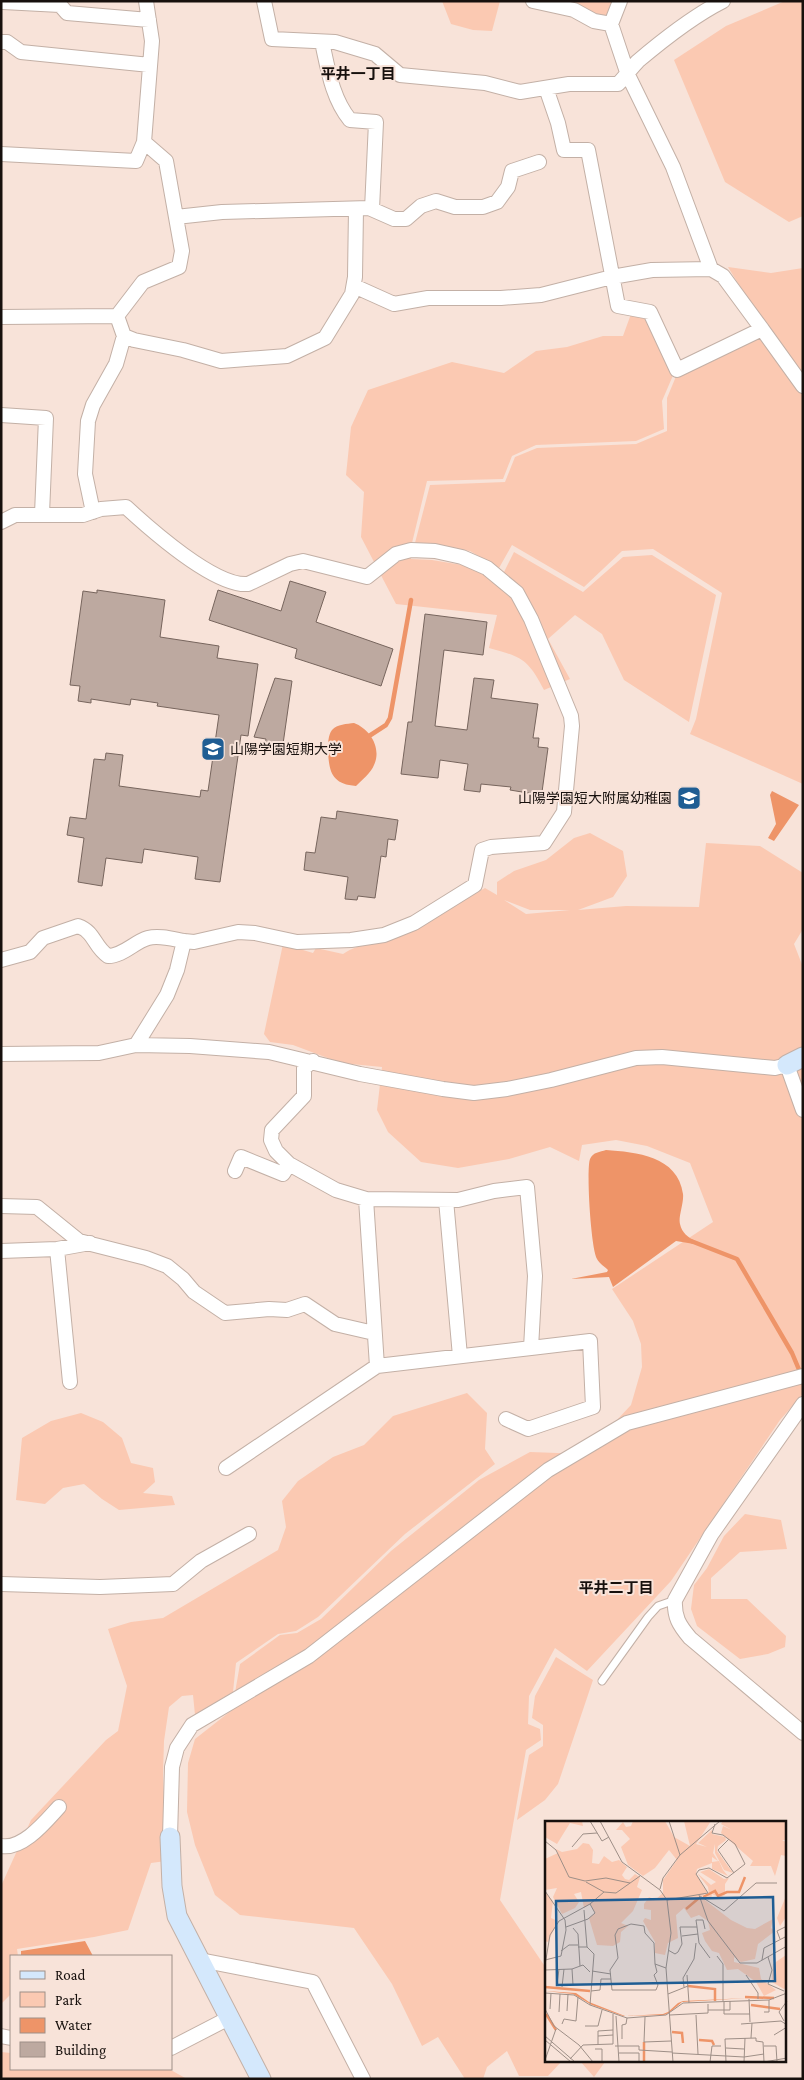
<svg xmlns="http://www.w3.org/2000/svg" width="804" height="2080" font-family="'Crimson Pro','Noto Sans JP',serif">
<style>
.green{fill:#fbc9b2;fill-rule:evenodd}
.water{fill:#ee9468}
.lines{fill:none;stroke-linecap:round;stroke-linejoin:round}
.stream{stroke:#ee9468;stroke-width:4.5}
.building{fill:#bda9a0;stroke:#77655d}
.lane-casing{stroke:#c3b0a6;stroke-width:9}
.street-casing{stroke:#c3b0a6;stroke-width:16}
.secondary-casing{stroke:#c3b0a6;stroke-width:21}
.lane{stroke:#fff;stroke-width:7}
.street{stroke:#fff;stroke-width:14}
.secondary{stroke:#d4e8fc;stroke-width:19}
.labels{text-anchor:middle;stroke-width:4;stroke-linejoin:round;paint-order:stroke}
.poi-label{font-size:14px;fill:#17100d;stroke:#f8e3d9;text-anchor:start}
.neighbourhood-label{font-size:15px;font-weight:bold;fill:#17100d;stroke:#f8e3d9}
.inset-river{fill:none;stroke:#ee9468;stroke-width:2.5}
.inset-road{fill:none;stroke:#9e8f87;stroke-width:1}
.view{fill:#1f5d93;fill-opacity:0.15;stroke:#1f5d93;stroke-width:2.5}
.inset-edge{fill:none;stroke:#17100d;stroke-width:2.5}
</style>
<rect width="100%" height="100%" fill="#f8e3d9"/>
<path class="green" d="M 442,1 L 500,1 L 492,31 L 473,30 L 451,24 Z
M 551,1 L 614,1 L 609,18 L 587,10 Z
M 785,1 L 803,1 L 803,216 L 789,222 L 725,182 L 674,60 L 726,26 Z
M 728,267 L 771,273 L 803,268 L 803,784 L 690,734 L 696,719 L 722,593 L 653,549 L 622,551 L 584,587 L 512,545 L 499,568 L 470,551 L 415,543 L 430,485 L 505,482 L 515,457 L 537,448 L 636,444 L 667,431 L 667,398 L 677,374 L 766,329 Z
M 631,314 L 647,315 L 674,373 L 662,401 L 664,429 L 636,441 L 536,445 L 512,456 L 503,479 L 427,481 L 412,543 L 411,559 L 432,560 L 504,572 L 514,552 L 583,592 L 623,557 L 652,555 L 716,595 L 689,722 L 624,680 L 602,634 L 575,615 L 548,639 L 570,679 L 544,690 C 528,659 522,657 489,648 L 497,615 L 396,604 L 361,537 L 364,492 L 346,475 L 351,427 L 368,390 L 452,362 L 504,373 L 536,351 L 567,347 L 603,336 L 623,336 Z
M 590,833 L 623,851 L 627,876 L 613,897 L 578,910 L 626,906 L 699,907 L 706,843 L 760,846 L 803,873 L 803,929 L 794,944 L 803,967 L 803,1394 L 780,1420 L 671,1581 L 587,1671 L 555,1648 L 529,1696 L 528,1724 L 540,1729 L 541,1740 L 526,1750 L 500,1900 L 546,1968 L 546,2061 L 562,2061 L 548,2076 L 519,2076 L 507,2051 L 487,2067 L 483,2079 L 465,2079 L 438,2037 L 422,2046 L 392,1984 L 354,1928 L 240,1915 L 215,1895 L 195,1845 L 187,1812 L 188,1763 L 195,1739 L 232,1710 L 240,1664 L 280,1635 L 297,1633 L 321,1619 L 391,1551 L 479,1480 L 530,1452 L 585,1454 L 631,1405 L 642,1367 L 641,1344 L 633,1321 L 612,1289 L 713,1222 L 690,1163 L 647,1146 L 616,1140 L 582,1145 L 579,1161 L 550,1147 L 509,1159 L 458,1168 L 421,1162 L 388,1132 L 377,1110 L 382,1067 L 341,1063 L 293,1045 L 270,1042 L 264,1034 L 283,944 L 313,953 L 316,948 L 343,954 C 360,942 385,942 405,934 C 432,922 459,903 485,888 L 497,895 L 497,882 L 514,871 L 546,860 L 574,838 ZM 504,900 L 530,910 L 570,910 L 526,914 Z
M 467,1393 L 487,1413 L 485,1449 L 495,1464 L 405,1534 L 318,1617 L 296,1631 L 278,1634 L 236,1663 L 233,1692 L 195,1715 L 193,1695 L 182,1696 L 169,1707 L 164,1741 L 163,1774 L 166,1861 L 151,1863 L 128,1930 L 94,1937 L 17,1949 L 18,1956 L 11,1956 L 11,1994 L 1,2004 L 1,1886 L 31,1820 L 106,1740 L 118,1731 L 127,1686 L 108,1629 L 131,1622 L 163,1618 L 278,1550 L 286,1527 L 282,1501 L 298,1481 L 333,1457 L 364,1445 L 393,1416 Z
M 81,1413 L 103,1422 L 122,1438 L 131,1463 L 153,1468 L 155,1482 L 143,1493 L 172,1496 L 175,1505 L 119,1510 L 102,1499 L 84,1484 L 63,1488 L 45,1504 L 16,1500 L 22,1438 L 51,1421 Z
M 745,1514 L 781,1520 L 787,1549 L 740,1552 L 711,1578 L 711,1599 L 747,1599 L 786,1636 L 785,1647 L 768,1654 L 740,1659 L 697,1626 L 691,1609 L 694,1585 L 707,1568 L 724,1536 Z
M 556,1657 L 593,1680 L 558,1784 L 545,1800 L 517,1820 L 529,1755 L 543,1746 L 543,1725 L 532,1718 L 535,1696 Z
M 1,2052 L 11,2053 L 11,2069 L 169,2069 L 187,2079 L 1,2079 Z
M 580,2061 L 604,2061 L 605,2062 L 594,2077 Z"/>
<path class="water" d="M 354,723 C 370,729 382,748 374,765 C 371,773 362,780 356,786 C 331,784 329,771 328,750 C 328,744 328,735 332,730 C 337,724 347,724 354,723 Z
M 772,791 L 799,805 L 774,841 L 768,838 L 776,824 L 770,795 Z
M 606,1150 C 636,1152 678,1156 683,1194 C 684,1203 678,1217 680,1224 C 682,1233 688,1237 695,1241 L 694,1244 L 676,1241 L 613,1287 L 609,1277 L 571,1279 L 607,1272 L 608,1270 C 605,1267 599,1263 597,1259 C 591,1249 586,1170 590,1159 C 593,1152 600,1152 606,1150 Z
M 85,1941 L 93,1956 L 21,1956 L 21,1951 Z"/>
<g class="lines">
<path class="stream" d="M 366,738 L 386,725 L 390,718 L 411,600
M 691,1241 L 737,1259 L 792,1353 L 800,1372"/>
</g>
<path class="building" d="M 290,581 L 326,592 L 316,622 L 393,649 L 381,686 L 295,658 L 297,649 L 209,620 L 218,590 L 281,611 Z
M 97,590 L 165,600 L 160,637 L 219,646 L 217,658 L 258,664 L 248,736 L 241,735 L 220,882 L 195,879 L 198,857 L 144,849 L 142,863 L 106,858 L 102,886 L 78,882 L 84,838 L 67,835 L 70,817 L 86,819 L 94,759 L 105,760 L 106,753 L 123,755 L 119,786 L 200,797 L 201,790 L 208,791 L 219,715 L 157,706 L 158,703 L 131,699 L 130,705 L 91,699 L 91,703 L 78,701 L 80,686 L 70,685 L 83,591 L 97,593 Z
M 425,614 L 487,622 L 483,655 L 444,650 L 435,726 L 467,730 L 474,678 L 494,680 L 491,698 L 538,704 L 533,738 L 539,738 L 538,747 L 548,748 L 542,792 L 534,791 L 534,794 L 510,790 L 511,787 L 481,784 L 480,792 L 464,790 L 468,764 L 440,760 L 438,778 L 401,774 L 408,722 L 412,722 Z
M 275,678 L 292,681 L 282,751 L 264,749 L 266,739 L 254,737 Z
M 337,811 L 398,820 L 395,840 L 388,839 L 386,857 L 381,856 L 375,898 L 358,896 L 357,900 L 345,899 L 348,877 L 304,870 L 306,852 L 315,853 L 321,817 L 336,819 Z"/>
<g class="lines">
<g class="lane-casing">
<path id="lane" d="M 602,1681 L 648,1617 L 658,1606 L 675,1600"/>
</g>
<g class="street-casing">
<path id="street" d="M 264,1 L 272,39 L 335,42 L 375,54 L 400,75 L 485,83 L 520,92 L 569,84 L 618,84 C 625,77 631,68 638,61 C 664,39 693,16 723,1
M 533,1 L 574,10 L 594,21 L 611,24 L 628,75 L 673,167 L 711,269 L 723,276 L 762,329
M 3,2 L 60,5 L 67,13 L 149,20
M 611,24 L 620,1
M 1,42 L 7,42 L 21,52 L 150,65
M 322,42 C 328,69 332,98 350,120 L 376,122 L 372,209
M 546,88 L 558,123 L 564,150 L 588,150 L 618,306 L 650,312 L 677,370 L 762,329 L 803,386
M 1,154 L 136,161 L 144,142
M 176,217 L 222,212 L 369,208 L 394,219 L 406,219 L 421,206 L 436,201 L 455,207 L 483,207 L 497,202 L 508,187 L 512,171 L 539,162
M 354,286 L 394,304 L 428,298 L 501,298 L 541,295 L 612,277 L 652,270 L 711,269
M 117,316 L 124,336 L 134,340 L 183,350 L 221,361 L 287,356 L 325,338 L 352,294 L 355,277 L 356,209
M 117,316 L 143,282 L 179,267 L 182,251 L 166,161 L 144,142 L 152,41 L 146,1
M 1,317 L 117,316
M 1,415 L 46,418 L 42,514
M 93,512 L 85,474 L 88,421 L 93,405 L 116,364 L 124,336
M 1,522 L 15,515 L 83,515 L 101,509 L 126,507 C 150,529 215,587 248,584 L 290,564 L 303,561 L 367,577 L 396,554 L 411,550 L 435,551 L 462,557 L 487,568 L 517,593 L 531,619 L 571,716 L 572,726 L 564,812 L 544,843 L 491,847 L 482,850 L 475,885 L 414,923 L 384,935 L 351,940 L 297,942 L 255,933 L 238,932 L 194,942 L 184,941 L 177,970 L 167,995 L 136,1045
M 1,960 L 30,952 L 43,938 L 78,926 C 95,932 94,947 108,956 C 123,956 134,942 148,938 C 159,935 173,939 184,941
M 1,1054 L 99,1053 L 136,1045 L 190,1046 L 269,1052 L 360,1074 L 443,1089 L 474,1093 L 507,1089 L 551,1080 L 636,1058 L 662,1057 L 775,1068 L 787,1065 L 803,1110
M 235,1171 L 241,1157 L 283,1174 L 289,1164
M 366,1199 L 377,1366
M 446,1200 L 460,1356
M 1,1206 L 37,1207 L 79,1241 L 146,1258 L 167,1266 L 183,1279 L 194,1292 L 225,1313 L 269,1309 L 287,1310 L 305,1304 L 335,1324 L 374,1333
M 57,1249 L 70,1382
M 1,1251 L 57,1249 L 90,1243
M 803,1404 L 711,1535 L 675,1600 C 674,1617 679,1625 690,1638 L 803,1733
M 506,1419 L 528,1429 L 593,1407 L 590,1341 L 531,1348
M 226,1468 L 377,1366 L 531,1348 L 535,1276 L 527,1187 L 494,1191 L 458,1200 L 366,1199 L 336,1190 L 289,1164 L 276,1151 L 271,1140 L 272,1130 L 304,1096 L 304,1068 L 313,1061
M 1,1584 L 100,1587 L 173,1584 L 201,1561 L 249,1534
M 170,1837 L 172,1767 L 177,1748 L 192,1725 L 309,1656 L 548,1470 L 627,1423 L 803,1376
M 1,1846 C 23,1850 46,1821 59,1807
M 200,1960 L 313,1982 L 363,2079
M 1,2036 L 11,2038
M 171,2048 L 229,2018"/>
</g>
<g class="secondary-casing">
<path id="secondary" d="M 787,1065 L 803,1057
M 170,1837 L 172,1886 L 177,1916 L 261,2079"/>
</g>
<use href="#lane" class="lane"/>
<use href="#street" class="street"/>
<use href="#secondary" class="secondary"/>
</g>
<defs>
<g id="university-square" transform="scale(1.25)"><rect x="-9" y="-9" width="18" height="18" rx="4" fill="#1f5d93" stroke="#f8e3d9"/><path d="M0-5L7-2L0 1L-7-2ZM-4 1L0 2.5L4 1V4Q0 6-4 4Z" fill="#fff"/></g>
<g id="school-square" transform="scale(1.25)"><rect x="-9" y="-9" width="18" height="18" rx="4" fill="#1f5d93" stroke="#f8e3d9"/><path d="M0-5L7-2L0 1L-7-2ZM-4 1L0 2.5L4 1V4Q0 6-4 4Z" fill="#fff"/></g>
</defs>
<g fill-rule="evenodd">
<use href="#university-square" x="213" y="749"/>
<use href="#school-square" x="689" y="798"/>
</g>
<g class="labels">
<g class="poi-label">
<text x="230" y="754">山陽学園短期大学</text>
<text x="672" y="803" text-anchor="end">山陽学園短大附属幼稚園</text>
</g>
<g class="neighbourhood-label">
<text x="358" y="79">平井一丁目</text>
<text x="616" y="1593">平井二丁目</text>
</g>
</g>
<g transform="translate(545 1821)">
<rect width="241" height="241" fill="#f8e3d9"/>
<path d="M 0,0 L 37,0 L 38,5 L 25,2 L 12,23 L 0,16 ZM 88,0 L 120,0 L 129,16 L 145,25 L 139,0 L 166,0 L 151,23 L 162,26 L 153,22 L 167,9 L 167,13 L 180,16 L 181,19 L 173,25 L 172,30 L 188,52 L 179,49 L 170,32 L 170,23 L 168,32 L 173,40 L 167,36 L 167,41 L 174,40 L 178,49 L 183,55 L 167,48 L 167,42 L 152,48 L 151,53 L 162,71 L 156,76 L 186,99 L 202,107 L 210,108 L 228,98 L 226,107 L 230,110 L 213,123 L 210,138 L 196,141 L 189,136 L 189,141 L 214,147 L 216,158 L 231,169 L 219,175 L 211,161 L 193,148 L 182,149 L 174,132 L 167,130 L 160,120 L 157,112 L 165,109 L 163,100 L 154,94 L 146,97 L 139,87 L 131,94 L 133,117 L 123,122 L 120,134 L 110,132 L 110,121 L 98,100 L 100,97 L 106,99 L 106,89 L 99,88 L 99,83 L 104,76 L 110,79 L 118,72 L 118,59 L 132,39 L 124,29 L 110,47 L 98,55 L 83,44 L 76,26 L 85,18 L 77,9 L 71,9 L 78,1 L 81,6 L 86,5 ZM 178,0 L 241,0 L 241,19 L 237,19 L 241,21 L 241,35 L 236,34 L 230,55 L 226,45 L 205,45 L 208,40 L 176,12 L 178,5 L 187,9 L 176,3 ZM 38,22 L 44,23 L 48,29 L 47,42 L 54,43 L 59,35 L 67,41 L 74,39 L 82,46 L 77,54 L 80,58 L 84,59 L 90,53 L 95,56 L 92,66 L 97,69 L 88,90 L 76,102 L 83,105 L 76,111 L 75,121 L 68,125 L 52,124 L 44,97 L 50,92 L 45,83 L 39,87 L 36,71 L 29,73 L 34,81 L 30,87 L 17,93 L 8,76 L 12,67 L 0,69 L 0,38 L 13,32 L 11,28 L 17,31 L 32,28 ZM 164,48 L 179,58 L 184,57 L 180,63 L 180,74 L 175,77 L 167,73 L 166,78 L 158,75 L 164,73 L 163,66 L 152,52 L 166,64 L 171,61 L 155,51 ZM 0,71 L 8,80 L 6,97 L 13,100 L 3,121 L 0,120 ZM 241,75 L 241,96 L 235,105 L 232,97 ZM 241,134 L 241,167 L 239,168 L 227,161 L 228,143 Z" fill="#fbc9b2"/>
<path d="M 0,170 L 31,172 L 44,181 L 80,195 L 118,193 L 123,191 L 133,182 L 138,180 L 203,177 L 137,181 L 124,192 L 119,194 L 78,195 L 47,184 L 28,173 Z" fill="#ee9468"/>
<path class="inset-river" d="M 158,76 L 170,70 L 173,75 L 182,71 L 194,71 L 200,56M 141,88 L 154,77M 143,165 L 170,168 L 170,180M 0,166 L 45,170M 200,176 L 229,177M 206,184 L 235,188M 1,193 L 11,209M 127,211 L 137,212 L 138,222M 154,219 L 167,220 L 169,224M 99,221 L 99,241"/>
<path class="inset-road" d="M 45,0 L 57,20 L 64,16M 55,0 L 77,41 L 115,69 L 122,79 L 126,112 L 121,147 L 128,241M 124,0 L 135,34M 184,18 L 173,29 L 189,52M 0,20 L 11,29 L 24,56 L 40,60 L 61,57 L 85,62M 27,26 L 38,13 L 52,12M 41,61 L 59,71 L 71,72 L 95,55M 115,68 L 118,57 L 135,34 L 175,0M 0,70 L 20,99 L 21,109 L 16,135 L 0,139M 154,74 L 163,100 L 195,142 L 212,142 L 242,125M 155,75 L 179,90 L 211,62 L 232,62M 122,79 L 163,72 L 151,53 L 154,49 L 164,47 L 182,57 L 200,43 L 190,23 L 178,14 L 167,12 L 170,3M 39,89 L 42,126M 21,106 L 43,98 L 50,92 L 45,83 L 59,71M 152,106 L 151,99 L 158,99 L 160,108M 28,107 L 33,113 L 35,145M 137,115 L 153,113M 235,118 L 232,110 L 242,105M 33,126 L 42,126 L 49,133 L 45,184M 123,129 L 130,133 L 133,131 L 137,123 L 135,106 L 152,106 L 154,122 L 165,137M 16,130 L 24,124 L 33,124M 172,135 L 178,143 L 178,180M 223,136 L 227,149 L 223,163 L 239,170M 217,139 L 219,127 L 242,115M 110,143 L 112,151 L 109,154 L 113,164 L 111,169 L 67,169 L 65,149 L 73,137 L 70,114 L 73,108 L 86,103 L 99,105 L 100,112 L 109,122 L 110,143 L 121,147M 0,144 L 5,114 L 14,100 L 45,83M 27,148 L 28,164M 0,149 L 27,148 L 38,144 L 45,151M 47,150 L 66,153M 142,154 L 144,182M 201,154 L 213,172 L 213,178M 12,163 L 14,148M 17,166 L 19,148M 139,166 L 138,157 L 149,138 L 151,122M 46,170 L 55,169 L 56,158 L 66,158M 0,172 L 29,174 L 45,184 L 82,197 L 121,194 L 138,182 L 224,179 L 242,172M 123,173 L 143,165M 204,178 L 205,201M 179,180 L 179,193 L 205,193M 0,188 L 9,205 L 34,224 L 48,241M 5,188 L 6,172M 163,189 L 185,189 L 185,180M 22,190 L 23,173M 14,191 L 15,173M 219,191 L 224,191 L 224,179M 125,194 L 163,192 L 163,183M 151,194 L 153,233M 71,195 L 74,241M 100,196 L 99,221 L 126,220M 239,200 L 234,191 L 242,180M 17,203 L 19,198 L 31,200 L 33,176M 196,203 L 236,200 L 242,204M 40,205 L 53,205 L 57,189M 229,214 L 242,206M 0,215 L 30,241M 53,215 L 68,214M 206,217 L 207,202M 77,218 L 77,204 L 81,203 L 82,197M 0,219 L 26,241M 53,223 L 53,210 L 68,209M 70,225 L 94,225 L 94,229 L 127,231M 219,225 L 231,225 L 232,241M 181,227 L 199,228M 50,228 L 57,228 L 57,241M 74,232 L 94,232 L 94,241M 127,232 L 199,236 L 219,233M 25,238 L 38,224 L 68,223 L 68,193M 0,239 L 11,208M 165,241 L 167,225 L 176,225M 181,241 L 180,218 L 211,217 L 211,220 L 218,221 L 219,241M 199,241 L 200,217M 219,241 L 242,237"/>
<path class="view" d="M 228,76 L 230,160 L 12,164 L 11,80 Z"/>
<rect width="241" height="241" class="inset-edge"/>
</g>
<rect width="804" height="2080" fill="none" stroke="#17100d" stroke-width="5"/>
<rect x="10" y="1955" width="162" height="115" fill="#f8e3d9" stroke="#9e8f87"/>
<rect x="20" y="1971" width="25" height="8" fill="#d4e8fc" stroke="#9e8f87"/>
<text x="55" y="1980" font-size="15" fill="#17100d">Road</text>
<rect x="20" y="1992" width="25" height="15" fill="#fbc9b2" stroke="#9e8f87"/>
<text x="55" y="2005" font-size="15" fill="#17100d">Park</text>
<rect x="20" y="2018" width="25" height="15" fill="#ee9468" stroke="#9e8f87"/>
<text x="55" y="2030" font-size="15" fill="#17100d">Water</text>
<rect x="20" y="2042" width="25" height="15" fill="#bda9a0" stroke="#9e8f87"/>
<text x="55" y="2055" font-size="15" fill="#17100d">Building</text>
</svg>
